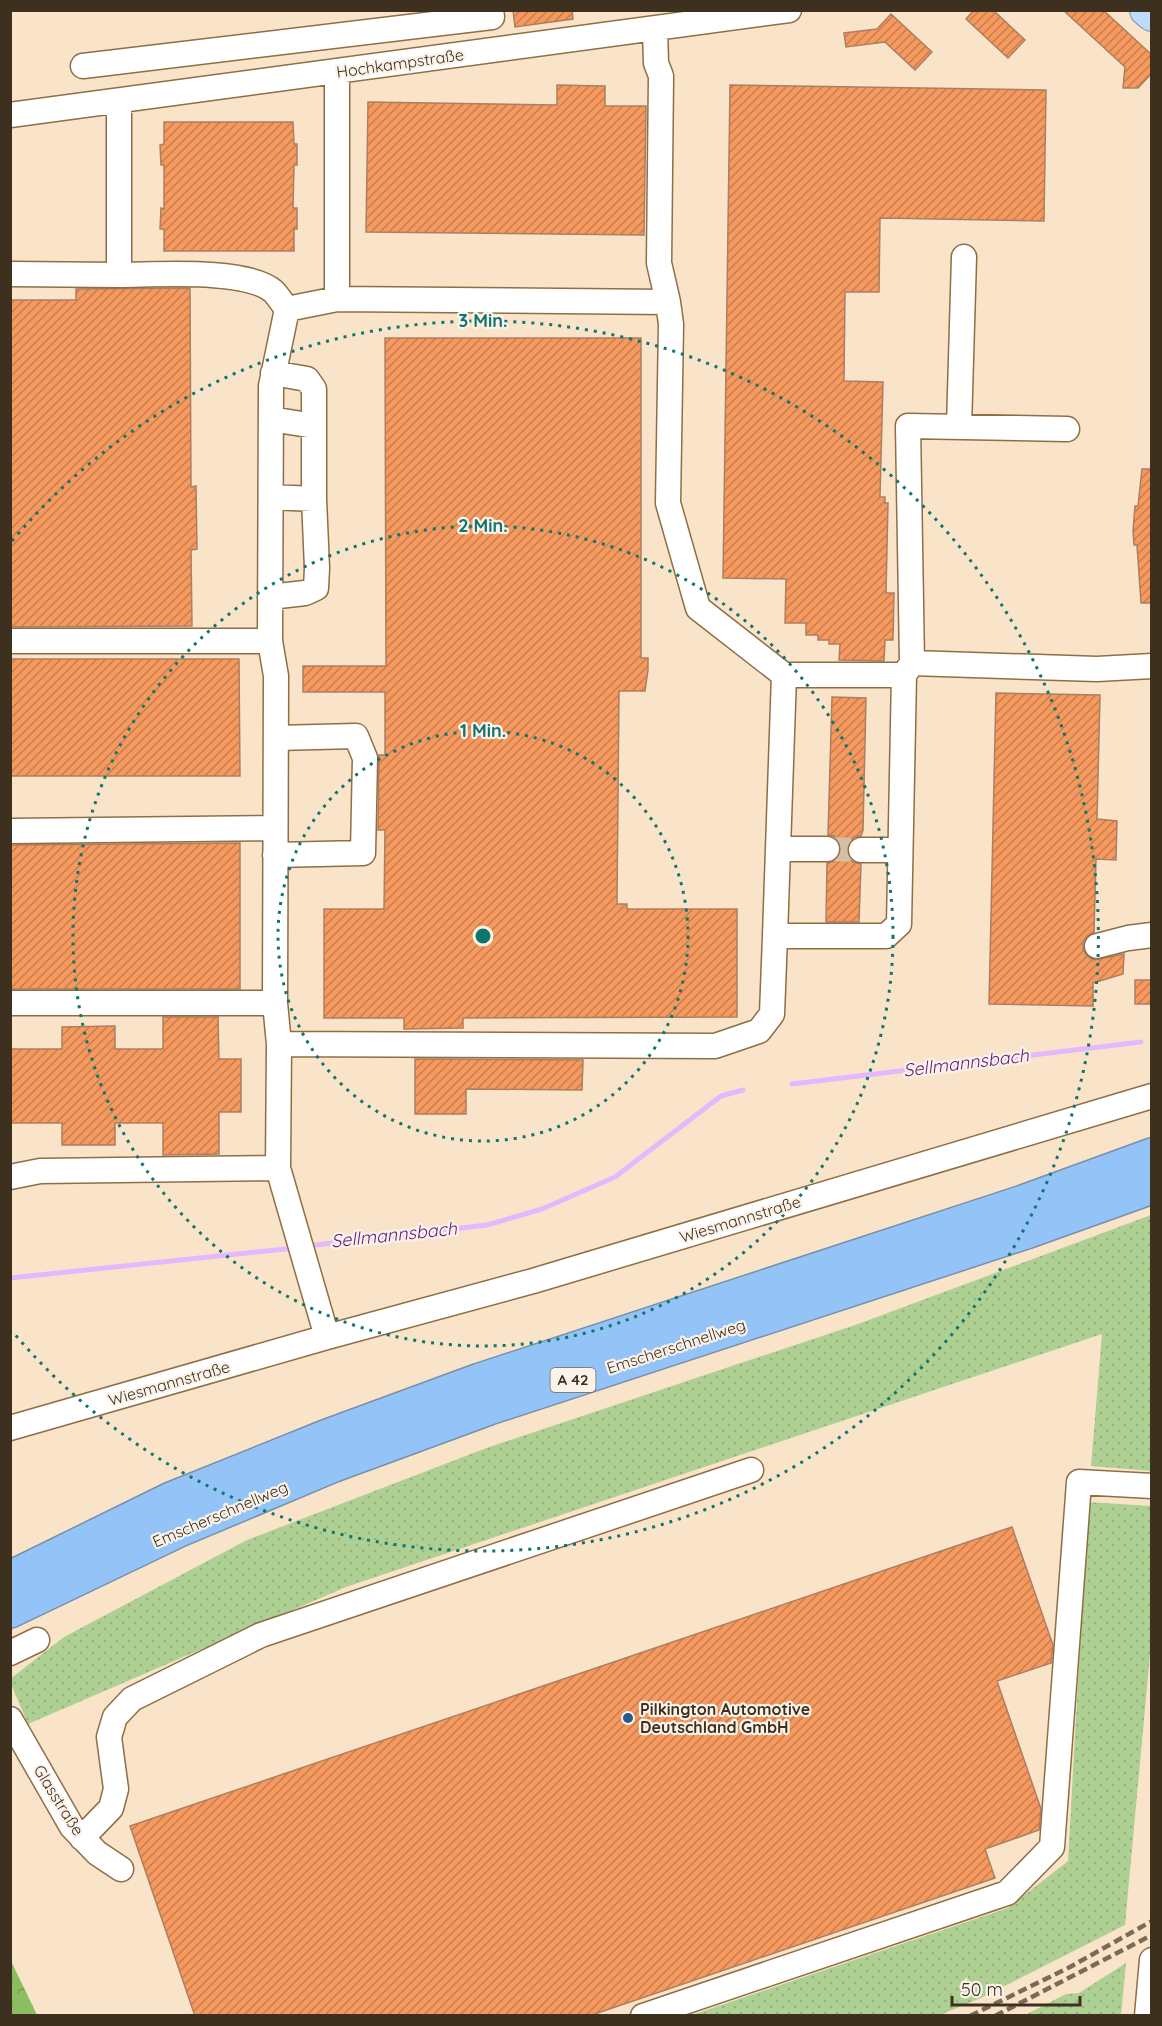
<svg xmlns="http://www.w3.org/2000/svg" width="1162" height="2026" font-family="Quicksand,sans-serif">
<style>
.grass{fill:url(#grass-dots)}
.forest{fill:url(#forest-crowns)}
.lines{fill:none;stroke-linecap:round;stroke-linejoin:round}
.stream{stroke:#e4b8ff;stroke-width:5}
.building{fill:url(#building-hatch);stroke:#ad7e61;stroke-width:1.5}
.minor-tunnel{stroke:#d4c0a7;stroke-width:24;stroke-dasharray:24 12;stroke-linecap:butt}
.minor-casing{stroke:#8f6e44;stroke-width:27}
.major-casing{stroke:#7690ac;stroke-width:34}
.highway-casing{stroke:#7690ac;stroke-width:36}
.minor{stroke:#fff;stroke-width:24}
.major{stroke:#bfdbfb;stroke-width:32}
.highway{stroke:#94c3f8;stroke-width:33}
.rail{stroke:#7b6a55;stroke-width:4.5;stroke-dasharray:9 4.5;stroke-linecap:butt}
.ring{fill:none;stroke:#0f766e;stroke-width:3;stroke-dasharray:3 6}
.poi-dot{fill:#255b93;stroke:#fbf3ea;stroke-width:2}
.labels{text-anchor:middle;stroke-width:4.5;stroke-linejoin:round;paint-order:stroke}
.shield{fill:#fbf3ea;stroke:#776a5b;stroke-width:1.5}
.shield-label{font-size:15px;font-weight:bold;fill:#3e301e}
.street-label{font-size:16px;fill:#3e301e;stroke:#fbf3ea}
.poi-label{font-size:16px;font-weight:bold;fill:#3e301e;stroke:#fbf3ea;text-anchor:start}
.water-label{font-size:18px;font-style:italic;fill:#5e187e;stroke:#fbf3ea}
.centre{fill:#0f766e;stroke:#fbf3ea;stroke-width:3}
.ring-label{font-size:18px;text-anchor:middle;font-weight:bold;fill:#0f766e;stroke:#fbf3ea;stroke-width:4.5;stroke-linejoin:round;paint-order:stroke}
</style>
<defs>
<pattern id="grass-dots" width="8" height="8" patternUnits="userSpaceOnUse" patternTransform="scale(1.5)"><rect width="8" height="8" fill="#aed093"/><path d="M2 2h.1M6 6h.1" fill="none" stroke="#97b37e" stroke-width="1.8" stroke-linecap="round"/></pattern>
<pattern id="forest-crowns" width="20" height="18" patternUnits="userSpaceOnUse" patternTransform="scale(1.5)"><rect width="20" height="18" fill="#8cbd61"/><path d="M2 6a3 3 0 1 1 6 0M12 15a3 3 0 1 1 6 0" fill="none" stroke="#749a4f"/></pattern>
<pattern id="building-hatch" width="6" height="6" patternUnits="userSpaceOnUse" patternTransform="scale(1.5)"><rect width="6" height="6" fill="#f5995f"/><path d="M-1 1l2-2M0 6l6-6M5 7l2-2" fill="none" stroke="#c87d4e"/></pattern>
</defs>
<rect width="100%" height="100%" fill="#fae4c9"/>
<path class="grass" d="M 1151,1215 L 1151,1471 L 1091,1466 L 1102,1334 L 346,1587 L 28,1724 L 11,1684 L 10,1679 L 64,1637 L 247,1540 L 489,1447 L 858,1324 Z
M 1088,1502 L 1151,1506 L 1151,1644 L 1125,1925 L 983,1997 L 940,2015 L 689,2016 L 1008,1908 L 1068,1861 Z
M 1126,1963 L 1121,2015 L 1025,2015 L 1066,1994 L 1079,1993 Z"/>
<path class="forest" d="M 10,1961 L 11,1961 L 37,2015 L 11,2015 Z"/>
<g class="lines">
<path class="stream" d="M 792,1084 L 1141,1042
M 307,1246 L 487,1225 L 542,1209 L 615,1177 L 721,1096 L 743,1090
M 10,1278 L 295,1248"/>
</g>
<path class="building" d="M 513,10 L 572,10 L 573,19 L 515,27 Z
M 974,10 L 993,10 L 1025,40 L 1008,58 L 966,19 Z
M 1063,10 L 1103,10 L 1152,55 L 1152,73 L 1138,88 L 1123,88 L 1125,67 Z
M 891,14 L 932,52 L 915,70 L 885,42 L 846,47 L 844,33 L 877,29 Z
M 557,85 L 605,86 L 605,106 L 646,106 L 644,235 L 366,232 L 368,102 L 557,105 Z
M 730,85 L 1046,90 L 1044,221 L 880,218 L 879,292 L 845,292 L 844,381 L 883,382 L 880,497 L 885,497 L 885,503 L 888,503 L 886,593 L 894,593 L 893,640 L 885,640 L 884,661 L 839,660 L 840,644 L 829,644 L 829,640 L 818,640 L 818,635 L 806,635 L 806,623 L 785,623 L 786,579 L 723,578 Z
M 164,122 L 293,122 L 294,144 L 297,144 L 297,165 L 294,165 L 293,208 L 297,208 L 297,229 L 294,229 L 294,251 L 164,251 L 164,229 L 160,229 L 161,208 L 164,209 L 164,165 L 161,165 L 160,145 L 164,144 Z
M 190,288 L 191,487 L 196,486 L 197,549 L 191,550 L 192,626 L 10,627 L 10,300 L 76,300 L 76,289 Z
M 385,338 L 641,338 L 641,658 L 648,658 L 648,670 L 645,691 L 619,691 L 617,904 L 627,904 L 627,909 L 737,909 L 737,1017 L 463,1018 L 463,1028 L 404,1029 L 404,1018 L 324,1018 L 324,909 L 384,909 L 385,830 L 378,830 L 379,755 L 385,755 L 385,692 L 303,692 L 303,666 L 386,666 Z
M 1142,469 L 1152,469 L 1152,603 L 1141,603 L 1137,545 L 1134,545 L 1133,531 L 1135,506 L 1138,506 Z
M 10,659 L 239,659 L 240,776 L 10,776 Z
M 996,693 L 1100,695 L 1097,819 L 1117,821 L 1116,860 L 1096,859 L 1094,932 L 1087,936 L 1083,942 L 1083,949 L 1087,956 L 1094,960 L 1124,954 L 1123,974 L 1093,983 L 1093,1006 L 989,1004 Z
M 832,697 L 866,698 L 863,830 L 861,836 L 854,837 L 849,842 L 847,849 L 849,858 L 853,862 L 861,864 L 859,922 L 826,922 L 827,863 L 835,861 L 840,856 L 841,850 L 839,841 L 834,836 L 828,835 Z
M 240,843 L 240,989 L 10,989 L 10,845 Z
M 1135,980 L 1152,980 L 1152,1004 L 1135,1004 Z
M 163,1017 L 218,1017 L 219,1059 L 241,1059 L 241,1112 L 219,1112 L 219,1154 L 163,1155 L 163,1123 L 115,1123 L 115,1145 L 62,1145 L 62,1123 L 10,1123 L 10,1049 L 62,1049 L 62,1027 L 115,1026 L 115,1049 L 163,1049 Z
M 415,1059 L 583,1060 L 582,1090 L 466,1089 L 466,1114 L 415,1114 Z
M 1012,1527 L 1053,1645 L 1051,1663 L 997,1681 L 1041,1809 L 1039,1830 L 985,1849 L 995,1878 L 589,2016 L 195,2016 L 130,1826 Z"/>
<g class="lines">
<path class="minor-tunnel" d="M 827,849 L 861,850"/>
<g class="minor-casing">
<path id="minor" d="M 655,29 L 656,63 L 661,76 L 659,263 L 668,302
M 83,66 L 492,17 L 491,10
M 119,102 L 119,275 C 156,275 245,268 273,291 C 278,296 283,304 287,309
M 10,115 L 789,10
M 10,274 L 119,275
M 337,299 L 668,302 L 671,324 L 668,503 L 698,608 L 784,675
M 287,309 L 271,386 L 270,641 L 276,676 L 275,1003 L 279,1044 L 278,1168 L 327,1337
M 287,309 L 337,299 L 337,72
M 271,419 L 314,426
M 959,427 L 964,257
M 271,497 L 314,499
M 270,597 L 305,593 L 316,588 L 317,568 L 314,499 L 314,389 L 307,379 L 273,373
M 10,641 L 270,641
M 912,663 L 908,426 L 1067,429
M 904,675 L 784,675 L 775,936 L 886,936 L 899,924 L 904,675 L 912,663 L 1097,669 L 1152,666
M 10,831 L 275,828
M 778,849 L 827,849
M 861,850 L 900,850
M 275,855 L 363,853 L 365,758 L 356,736 L 276,738
M 1097,946 L 1128,938 L 1152,935
M 10,1003 L 275,1003
M 279,1044 L 715,1046 L 759,1031 L 772,1014 L 775,936
M 10,1177 L 40,1171 L 278,1168
M 10,1428 L 327,1337 L 533,1281 L 1152,1096
M 10,1653 L 37,1640
M 10,1719 L 72,1827 L 97,1853 L 121,1869
M 82,1838 L 111,1808 L 116,1789 L 109,1737 L 115,1717 L 132,1699 L 261,1635 L 751,1470
M 643,2016 L 1007,1893 L 1052,1847 L 1079,1482 L 1152,1486
M 1147,2016 L 1152,1960"/>
</g>
<g class="major-casing">
<path id="major" d="M 1146,10 L 1152,15"/>
</g>
<g class="highway-casing">
<path id="highway" d="M 10,1578 L 171,1499 L 325,1437 L 480,1380 L 1023,1202 L 1152,1155
M 10,1611 L 177,1531 L 334,1465 L 489,1408 L 1026,1232 L 1152,1187"/>
</g>
<use href="#minor" class="minor"/>
<use href="#major" class="major"/>
<use href="#highway" class="highway"/>
<path class="rail" d="M 970,2016 L 1070,1967 L 1152,1921
M 995,2016 L 1152,1935"/>
</g>
<g class="ring">
<circle cx="483" cy="936" r="205"/>
<circle cx="483" cy="936" r="410"/>
<path d="M12 541A615 615 0 1 1 12 1331"/>
</g>
<circle class="poi-dot" cx="628" cy="1718" r="6"/>
<g class="labels">
<rect class="shield" x="550.5" y="1368" width="45" height="24" rx="4.5"/>
<g class="shield-label">
<text x="573" y="1385">A 42</text>
</g>
<g class="street-label">
<text transform="translate(400 63) rotate(-8)" y="6">Hochkampstraße</text>
<text transform="translate(740 1219) rotate(-17)" y="6">Wiesmannstraße</text>
<text transform="translate(676 1346) rotate(-18)" y="6">Emscherschnellweg</text>
<text transform="translate(169 1383) rotate(-16)" y="6">Wiesmannstraße</text>
<text transform="translate(220 1514) rotate(-23)" y="6">Emscherschnellweg</text>
<text transform="translate(59 1800) rotate(58)" y="6">Glasstraße</text>
</g>
<g class="poi-label">
<text x="640" y="1715">Pilkington Automotive<tspan x="640" dy="18">Deutschland GmbH</tspan></text>
</g>
<g class="water-label">
<text transform="translate(966 1063) rotate(-7)" y="6">Sellmannsbach</text>
<text transform="translate(394 1235) rotate(-6)" y="6">Sellmannsbach</text>
</g>
</g>
<circle cx="483" cy="936" r="9" class="centre"/>
<g class="ring-label">
<text x="483" y="327">3 Min.</text>
<text x="483" y="532">2 Min.</text>
<text x="483" y="737">1 Min.</text>
</g>
<rect width="1162" height="2026" fill="none" stroke="#3e301e" stroke-width="24"/>
<path d="M952 1996v9h128v-9" fill="none" stroke="#3e301e" stroke-width="3"/>
<text x="961" y="1996" font-size="18" fill="#3e301e" stroke="#fbf3ea" stroke-width="4.5" paint-order="stroke">50 m</text>
</svg>
